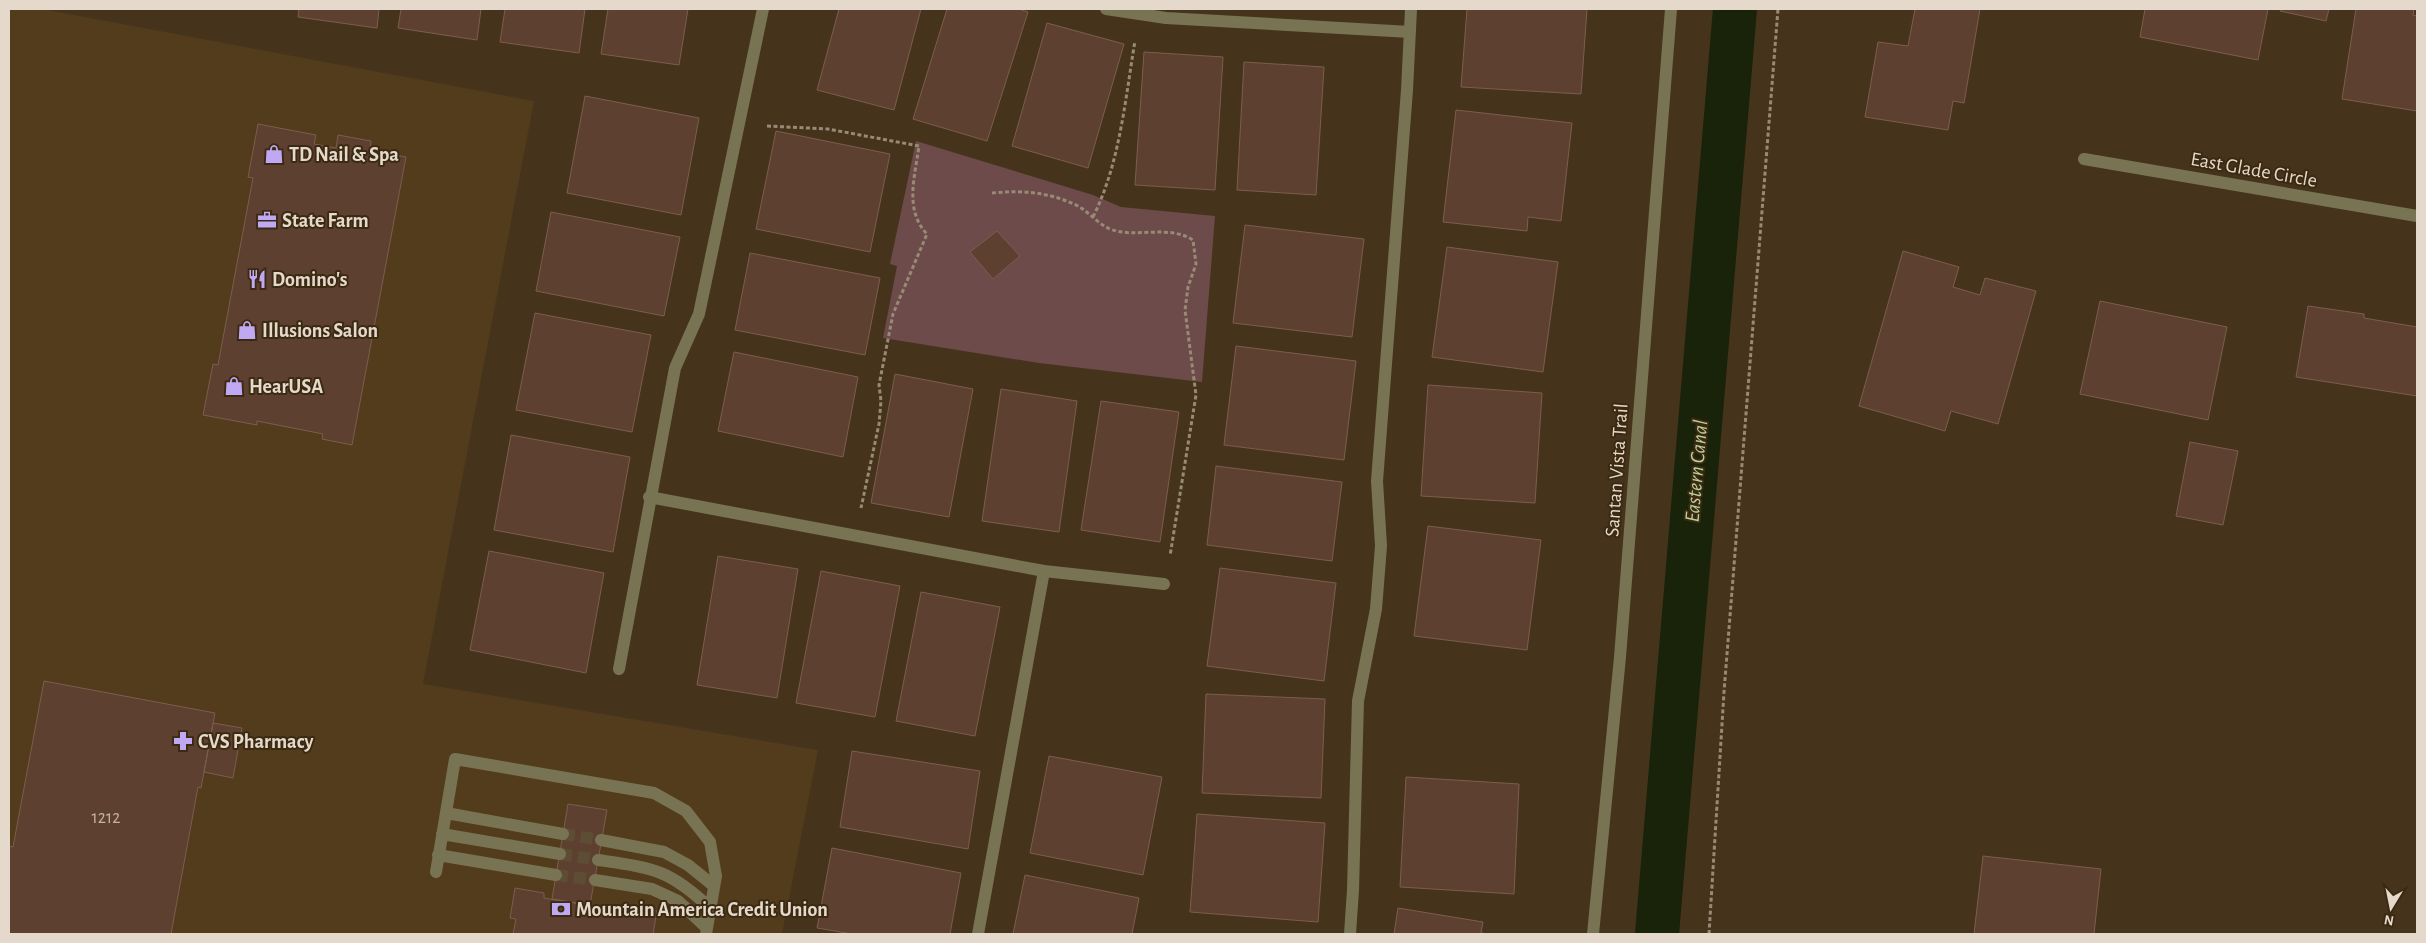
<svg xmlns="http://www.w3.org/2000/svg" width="2426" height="943" font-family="'Alegreya Sans',sans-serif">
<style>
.built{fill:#523c1c}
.green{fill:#6c4b4a}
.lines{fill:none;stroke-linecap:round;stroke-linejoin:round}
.canal{stroke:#182309;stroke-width:44}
.building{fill:#5e4031;stroke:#7c5d4f}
.minor-tunnel{stroke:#5d4d35;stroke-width:12;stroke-dasharray:12 6;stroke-linecap:butt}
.path{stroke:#988a76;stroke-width:3;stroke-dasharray:4 2.5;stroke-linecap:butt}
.minor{stroke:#787453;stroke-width:12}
.labels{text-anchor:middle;stroke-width:4;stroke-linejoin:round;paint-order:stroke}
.number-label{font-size:18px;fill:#c2b3a4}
.poi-label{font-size:20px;font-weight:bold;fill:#e4d9cb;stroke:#3b2a11;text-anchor:start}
.street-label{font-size:20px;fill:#e4d9cb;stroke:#3b2a11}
.water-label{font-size:21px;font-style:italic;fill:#b8d29c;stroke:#3b2a11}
</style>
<rect width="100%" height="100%" fill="#45341b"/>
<path class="built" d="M 9,9 L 42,9 L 534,101 L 423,684 L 818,750 L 782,934 L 9,934 Z"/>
<path class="green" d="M 916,141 L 1093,195 L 1121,207 L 1215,216 L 1202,382 L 1039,363 L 883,338 L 897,266 L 890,264 Z"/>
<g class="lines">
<path class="canal" d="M 1657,934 L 1735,9"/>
</g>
<path class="building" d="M 299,9 L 379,9 L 377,28 L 298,17 Z
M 401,9 L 481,9 L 477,40 L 398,28 Z
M 505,9 L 585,9 L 579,53 L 500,42 Z
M 608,9 L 688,9 L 679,65 L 601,54 Z
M 839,9 L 921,9 L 894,110 L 817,90 Z
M 947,9 L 1019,9 L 1028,12 L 987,141 L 913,119 Z
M 1467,9 L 1587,9 L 1581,94 L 1461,87 Z
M 1915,9 L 1980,9 L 1964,103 L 1953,101 L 1948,130 L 1865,117 L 1878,42 L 1908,46 Z
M 2145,9 L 2268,9 L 2258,60 L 2140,37 Z
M 2281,9 L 2329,9 L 2326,21 L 2280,11 Z
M 2356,9 L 2414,9 L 2413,15 L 2417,16 L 2417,111 L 2342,99 Z
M 1047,23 L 1124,44 L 1088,168 L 1012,146 Z
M 1144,52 L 1223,57 L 1215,190 L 1135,185 Z
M 1244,62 L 1324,67 L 1316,195 L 1237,190 Z
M 585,96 L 699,118 L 681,215 L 567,193 Z
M 1456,110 L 1572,123 L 1561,221 L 1528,217 L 1527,231 L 1443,222 Z
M 258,124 L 316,135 L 314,144 L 336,148 L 338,135 L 371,141 L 370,150 L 406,157 L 352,445 L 322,439 L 323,434 L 257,421 L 257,425 L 203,415 L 213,364 L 218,365 L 253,178 L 248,177 Z
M 776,131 L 890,154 L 870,252 L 756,229 Z
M 551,212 L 680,237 L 664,316 L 536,291 Z
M 1245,225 L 1364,239 L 1352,337 L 1233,323 Z
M 997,231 L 1020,256 L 993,279 L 970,252 Z
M 1447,247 L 1558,262 L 1543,372 L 1432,357 Z
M 1903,251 L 1959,267 L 1953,287 L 1980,295 L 1985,278 L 2036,291 L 1998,424 L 1951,411 L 1945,431 L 1859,406 Z
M 750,253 L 880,278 L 865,355 L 735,330 Z
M 2100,301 L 2227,327 L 2208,420 L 2080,394 Z
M 2308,306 L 2364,314 L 2364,318 L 2417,327 L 2417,396 L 2296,377 Z
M 535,313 L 651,335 L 632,432 L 516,410 Z
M 1236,346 L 1356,361 L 1344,460 L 1224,445 Z
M 734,352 L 858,377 L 843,457 L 718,431 Z
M 895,374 L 973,389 L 949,517 L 871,503 Z
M 1428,385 L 1542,393 L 1535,503 L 1421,496 Z
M 1001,389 L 1077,401 L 1059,532 L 982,521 Z
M 1101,401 L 1179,412 L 1160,542 L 1081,530 Z
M 511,435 L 630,457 L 613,552 L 494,530 Z
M 2190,442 L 2238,451 L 2223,525 L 2176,516 Z
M 1216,466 L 1342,482 L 1332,561 L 1207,545 Z
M 1428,526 L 1541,540 L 1527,650 L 1414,636 Z
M 489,551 L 604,573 L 586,673 L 470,650 Z
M 718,556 L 798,569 L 777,698 L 697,685 Z
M 1220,568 L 1336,583 L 1324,681 L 1207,666 Z
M 821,571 L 900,586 L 875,717 L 796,703 Z
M 921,592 L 1000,607 L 975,736 L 896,721 Z
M 44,681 L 215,713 L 201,788 L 198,787 L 171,934 L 9,934 L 9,846 L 13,847 Z
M 1206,694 L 1325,699 L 1321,798 L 1202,793 Z
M 213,723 L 242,728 L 233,778 L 204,772 Z
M 852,751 L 980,771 L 968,849 L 840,827 Z
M 1049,756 L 1162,777 L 1143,875 L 1030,853 Z
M 1406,777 L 1519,784 L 1514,894 L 1400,887 Z
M 568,804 L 607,810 L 590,905 L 552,899 Z
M 1197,814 L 1325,823 L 1318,922 L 1190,912 Z
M 832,848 L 961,873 L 950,934 L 852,934 L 817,928 Z
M 1983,856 L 2101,869 L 2094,934 L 1974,934 Z
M 1025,875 L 1139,898 L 1132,934 L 1013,934 Z
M 515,888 L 544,893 L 544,898 L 628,912 L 629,906 L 657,911 L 653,934 L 513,934 L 516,919 L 510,918 Z
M 1398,908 L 1483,922 L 1481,933 L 1489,934 L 1394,934 Z"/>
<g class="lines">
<path class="minor-tunnel" d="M 563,834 L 601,840
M 560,854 L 598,860
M 556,875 L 595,880"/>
<path class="path" d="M 767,126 L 828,129 L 919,146 C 915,176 904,210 927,234 L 893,314 L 879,385 L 881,401 L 879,424 L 861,508
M 992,193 C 1022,190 1050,192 1078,206 C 1089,212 1098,224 1110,229 C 1135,239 1168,224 1193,240 L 1196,264 L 1188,287 L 1185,310 L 1196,395 L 1170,556
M 1093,217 C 1120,163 1125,100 1135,41
M 1709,934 L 1724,692 L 1778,9"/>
<path class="minor" d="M 1106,9 L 1166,18 L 1410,32
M 2084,159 L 2417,216
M 649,497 L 1044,571 L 1164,584
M 619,669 L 675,368 L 699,314 L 763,9
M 446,813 L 563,834
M 442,834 L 560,854
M 601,840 L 664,852 L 688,865 L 714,886
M 438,855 L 556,875
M 598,860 C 653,868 669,869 710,908
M 436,872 L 455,759 L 654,793 L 686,811 L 710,842 L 716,876 L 706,934
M 595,880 L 652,889 L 678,901 L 707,928
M 978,934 L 1044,571
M 1350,934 L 1353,890 L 1358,701 L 1376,609 L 1381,546 L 1377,481 L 1407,90 L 1411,9
M 1593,934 L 1620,657 L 1671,9"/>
</g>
<defs>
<g id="shop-bare" transform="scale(1.5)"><path d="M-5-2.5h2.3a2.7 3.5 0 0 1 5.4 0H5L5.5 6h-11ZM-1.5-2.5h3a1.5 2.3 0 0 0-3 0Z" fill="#c0a8f3" stroke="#3b2a11" stroke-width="2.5" paint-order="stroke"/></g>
<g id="office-bare" transform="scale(1.5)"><path d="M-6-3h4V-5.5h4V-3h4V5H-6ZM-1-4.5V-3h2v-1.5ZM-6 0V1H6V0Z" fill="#c0a8f3" stroke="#3b2a11" stroke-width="2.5" paint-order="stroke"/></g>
<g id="restaurant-bare" transform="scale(1.5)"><path d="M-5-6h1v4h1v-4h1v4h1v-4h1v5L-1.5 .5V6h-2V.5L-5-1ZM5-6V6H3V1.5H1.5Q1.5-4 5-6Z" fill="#c0a8f3" stroke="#3b2a11" stroke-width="2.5" paint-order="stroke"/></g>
<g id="pharmacy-bare" transform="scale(1.5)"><path d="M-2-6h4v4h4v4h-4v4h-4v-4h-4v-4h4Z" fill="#c0a8f3" stroke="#3b2a11" stroke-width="2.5" paint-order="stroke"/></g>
<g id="bank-bare" transform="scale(1.5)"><path d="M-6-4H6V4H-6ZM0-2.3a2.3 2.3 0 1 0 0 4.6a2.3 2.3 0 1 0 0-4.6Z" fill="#c0a8f3" stroke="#3b2a11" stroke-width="2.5" paint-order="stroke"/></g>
</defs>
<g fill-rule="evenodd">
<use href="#shop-bare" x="274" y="154"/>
<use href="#office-bare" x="267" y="220"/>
<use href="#restaurant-bare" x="257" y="279"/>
<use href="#shop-bare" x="247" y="330"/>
<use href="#shop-bare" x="234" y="386"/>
<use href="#pharmacy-bare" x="183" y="741"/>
<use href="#bank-bare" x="561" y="909"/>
</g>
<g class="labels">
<g class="number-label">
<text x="106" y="823">1212</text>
</g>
<g class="poi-label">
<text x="289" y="161">TD Nail &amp; Spa</text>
<text x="282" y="227">State Farm</text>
<text x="272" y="286">Domino's</text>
<text x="262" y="337">Illusions Salon</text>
<text x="249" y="393">HearUSA</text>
<text x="198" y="748">CVS Pharmacy</text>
<text x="576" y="916">Mountain America Credit Union</text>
</g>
<g class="street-label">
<text transform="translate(2254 169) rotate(10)" y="7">East Glade Circle</text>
<text transform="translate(1616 470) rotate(-86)" y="7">Santan Vista Trail</text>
</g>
<g class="water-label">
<text transform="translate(1696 471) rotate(-85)" y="7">Eastern Canal</text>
</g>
</g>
<rect width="2426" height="943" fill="none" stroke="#e4d9cb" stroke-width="20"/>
<g transform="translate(2391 908) rotate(190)" stroke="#3b2a11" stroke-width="4" paint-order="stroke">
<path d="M0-4L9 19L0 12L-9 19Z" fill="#e4d9cb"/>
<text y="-8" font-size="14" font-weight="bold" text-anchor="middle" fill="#e4d9cb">N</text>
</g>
</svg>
